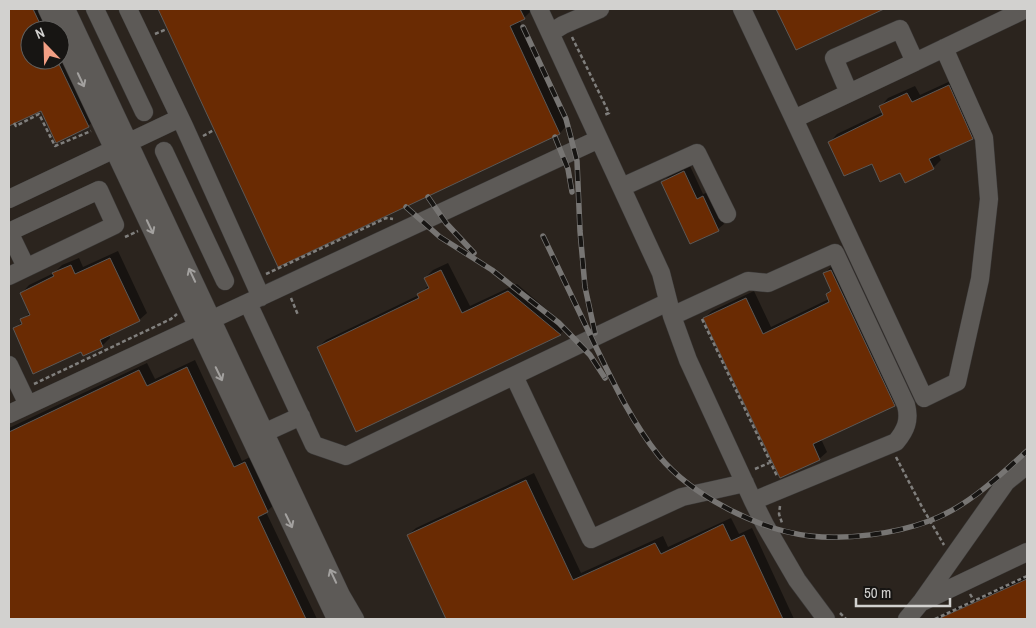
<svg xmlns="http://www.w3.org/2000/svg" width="1036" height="628" font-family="'Archivo Narrow',sans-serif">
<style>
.built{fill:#2b241e;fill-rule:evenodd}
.shadow{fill:#0007}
.building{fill:#6a2b03;stroke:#5b5856}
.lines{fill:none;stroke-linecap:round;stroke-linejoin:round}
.minor-casing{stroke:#3a3837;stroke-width:19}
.path{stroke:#807f7d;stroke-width:2.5;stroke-dasharray:4 2.5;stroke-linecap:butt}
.minor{stroke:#5d5a57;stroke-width:18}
.rail-casing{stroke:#777573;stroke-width:5.5}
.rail{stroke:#171513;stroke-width:4;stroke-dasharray:11;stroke-linecap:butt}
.oneway{stroke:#a3a19f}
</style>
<rect width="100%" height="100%" fill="#201e1c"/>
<path class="built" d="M 9,9 L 1027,9 L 1027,619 L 9,619 ZM 30,30 L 60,30 L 60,60 L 30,60 Z"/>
<path class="shadow" d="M 9,9 L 44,9 L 54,30 L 30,30 L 30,60 L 60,60 L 60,43 L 96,119 L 88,126 L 42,109 L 9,124 Z
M 159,9 L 531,9 L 532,10 L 524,18 L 519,20 L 567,125 L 560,133 L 279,265 Z
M 778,9 L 881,9 L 796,48 Z
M 957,78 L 980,130 L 972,138 L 938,154 L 941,160 L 933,168 L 900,171 L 872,162 L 830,142 L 837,134 L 883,112 L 881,106 L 888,98 L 915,86 L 920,95 Z
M 690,166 L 703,194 L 709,192 L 724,224 L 718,229 L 663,182 L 668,177 Z
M 118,251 L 147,313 L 139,320 L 109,334 L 110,338 L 102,346 L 82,350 L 15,329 L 30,312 L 22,293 L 29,285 L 54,273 L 62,265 L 79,258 L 83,267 Z
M 448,263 L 470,306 L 517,284 L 567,327 L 560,334 L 318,347 L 326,340 L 419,295 L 429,285 L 425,278 L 433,270 Z
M 832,266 L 902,397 L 894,405 L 821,439 L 827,452 L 819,459 L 704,318 L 712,311 L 754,291 L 771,327 L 829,299 L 827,294 L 832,290 L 824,274 Z
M 195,360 L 242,461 L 252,456 L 275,504 L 266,512 L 317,619 L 9,619 L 9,428 L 147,363 L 155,379 Z
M 534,473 L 581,573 L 663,536 L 668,547 L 731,518 L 739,534 L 752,528 L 794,619 L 447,619 L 408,535 L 416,528 Z
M 1027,575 L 1027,619 L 936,619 L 941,615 Z"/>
<path class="building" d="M 9,9 L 33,9 L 43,30 L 30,30 L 30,60 L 57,60 L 89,127 L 56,143 L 41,111 L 9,126 Z
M 158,9 L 520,9 L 525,19 L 510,26 L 560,134 L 278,267 Z
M 776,9 L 884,9 L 796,50 Z
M 949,85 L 973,139 L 929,159 L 934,169 L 905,183 L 900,173 L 880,182 L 872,164 L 844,176 L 828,142 L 883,115 L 879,106 L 907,93 L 912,102 Z
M 684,171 L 697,199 L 703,196 L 719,231 L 690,244 L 661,182 Z
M 110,258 L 140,321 L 100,340 L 103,347 L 83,356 L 81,352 L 33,374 L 13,328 L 22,324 L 20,319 L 30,315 L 20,293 L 54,276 L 52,273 L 71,265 L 75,274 Z
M 441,270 L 462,313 L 508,291 L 561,335 L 356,432 L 317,347 L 419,298 L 417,294 L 429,288 L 424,278 Z
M 831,270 L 895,406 L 813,444 L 820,460 L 780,478 L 703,318 L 746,298 L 763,334 L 829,302 L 826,294 L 831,291 L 823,273 Z
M 187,367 L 234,467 L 245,462 L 268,512 L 258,517 L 306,619 L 9,619 L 9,432 L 139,370 L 147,386 Z
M 526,480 L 573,580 L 655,543 L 661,554 L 723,524 L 731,541 L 744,535 L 783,619 L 446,619 L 407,535 Z
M 1027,579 L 1027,619 L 938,619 Z"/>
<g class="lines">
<g class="minor-casing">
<path id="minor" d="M 47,9 L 57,30
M 66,9 L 341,595 L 355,619
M 95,9 L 144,112
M 128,9 L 184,126 L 261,297
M 539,9 L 661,273 L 672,316 L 688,360 L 753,501 L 765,525 L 797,580 L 826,619
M 742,9 L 794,119 L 915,62 L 900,29 L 834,58 L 849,93
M 550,33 L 563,25 L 600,9
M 60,36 L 336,619
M 915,62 L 1026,9
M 794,119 L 924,398 L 957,382 L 980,279 L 989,199 L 984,138 L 944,48
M 164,151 L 225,281
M 622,187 L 697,153 L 727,214
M 9,199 L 180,118
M 9,276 L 115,225 L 99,190 L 9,232 L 26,267
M 248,303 L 314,445 L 346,456 L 668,302
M 672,316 L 748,281 L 768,283 L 835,253 L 906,405 C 910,420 906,430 896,442 L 753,501
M 9,365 L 28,405
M 514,376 L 591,539 L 682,497 L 745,483
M 9,414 L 599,139
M 255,437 L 301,416
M 924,601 L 1027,552
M 907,619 L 922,601 L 1006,482 L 1027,465"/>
</g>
<path class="path" d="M 155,34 L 167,29
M 572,37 L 609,113 L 604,115
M 14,123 L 16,126 L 39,114 L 55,146 L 91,131
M 203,136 L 214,130
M 125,237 L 138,231
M 266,274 L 386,218 L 393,219
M 291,298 L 298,315
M 702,319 L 777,476
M 34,384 L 171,319 L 177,314
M 896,457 L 922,507 L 944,545
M 755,469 L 769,463
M 780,506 L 779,514 L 782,523
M 970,594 L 974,601
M 840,613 L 846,619
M 935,619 L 1027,576"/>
<use href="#minor" class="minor"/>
<g class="rail-casing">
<path id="rail" d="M 523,27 L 566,119 L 577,161 L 580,231 L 585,287 L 595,333
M 555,137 L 568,169 L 572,192
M 428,197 L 446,223 L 474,253
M 406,207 L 440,237 L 492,270 L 559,323 L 590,355 L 605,378
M 543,236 C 560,272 578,309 595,345 C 614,384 632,422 659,456 C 692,496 759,530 810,536 C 847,540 894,534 929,521 C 967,507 997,478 1027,451"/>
</g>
<use href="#rail" class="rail"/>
</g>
<defs><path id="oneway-shaft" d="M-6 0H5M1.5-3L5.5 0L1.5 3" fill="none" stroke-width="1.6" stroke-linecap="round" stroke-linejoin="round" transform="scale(1.25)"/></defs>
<g class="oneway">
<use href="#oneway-shaft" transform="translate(81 80) rotate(65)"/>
<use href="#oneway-shaft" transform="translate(150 227) rotate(65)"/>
<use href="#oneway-shaft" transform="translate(192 275) rotate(-115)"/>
<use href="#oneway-shaft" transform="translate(219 374) rotate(64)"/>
<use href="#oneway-shaft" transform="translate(289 521) rotate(64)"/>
<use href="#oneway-shaft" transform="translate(333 576) rotate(-115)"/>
</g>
<rect width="1036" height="628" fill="none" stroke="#d2d1cf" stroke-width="20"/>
<g transform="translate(45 45) rotate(337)"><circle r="24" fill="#171513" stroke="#62605e"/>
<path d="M0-4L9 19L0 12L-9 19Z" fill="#f39f84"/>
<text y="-8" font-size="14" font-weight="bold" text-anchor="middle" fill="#d2d1cf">N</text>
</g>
<path d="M856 598v8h94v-8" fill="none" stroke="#d2d1cf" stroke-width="2.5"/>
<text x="864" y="598" font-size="15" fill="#d2d1cf" stroke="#171513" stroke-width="4" paint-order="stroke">50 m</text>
</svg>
